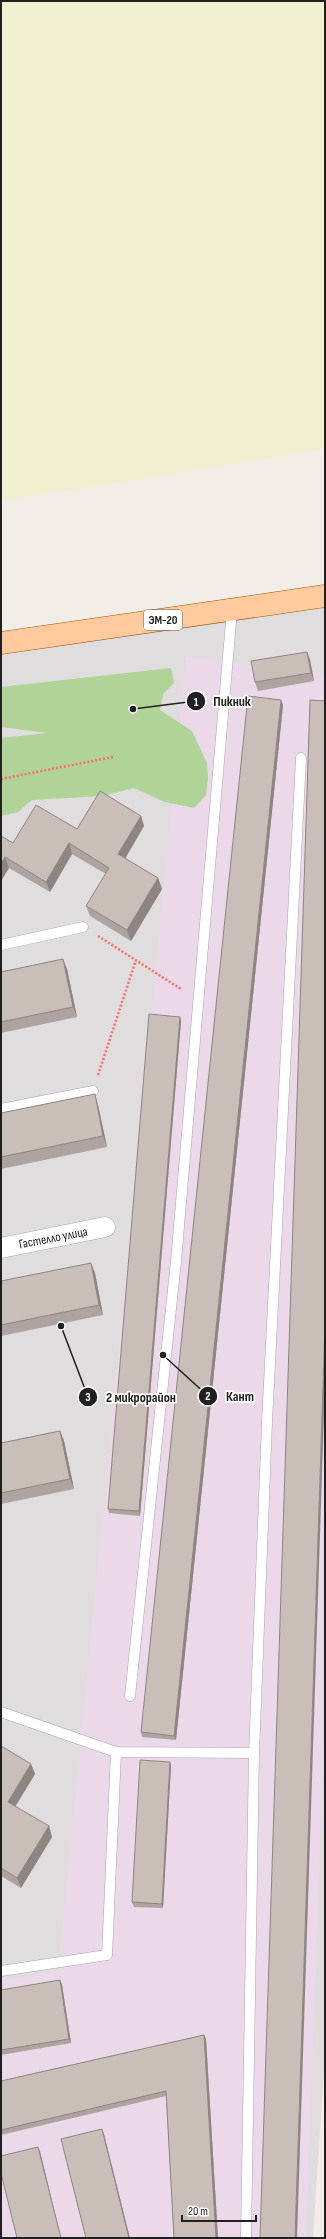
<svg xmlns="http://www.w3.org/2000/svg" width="326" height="2239" font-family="'Sofia Sans Condensed',sans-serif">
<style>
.residential{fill:#dfdddd}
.industrial{fill:#ebd8e9}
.farmland{fill:#f1f0d1}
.forest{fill:#b0d498}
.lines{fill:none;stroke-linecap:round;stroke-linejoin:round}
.service-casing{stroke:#a7a7a7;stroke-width:11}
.minor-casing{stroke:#a7a7a7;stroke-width:21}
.primary-casing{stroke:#9d5900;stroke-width:23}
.path{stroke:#ff6a6a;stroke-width:2.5;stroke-dasharray:2 2;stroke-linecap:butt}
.service{stroke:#fff;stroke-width:10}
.minor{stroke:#fff;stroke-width:20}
.primary{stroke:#ffcb9e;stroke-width:22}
.wall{fill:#aea39f}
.shaded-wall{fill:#8d8582}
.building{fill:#cabeb9;stroke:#8d8582}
.labels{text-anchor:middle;stroke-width:3.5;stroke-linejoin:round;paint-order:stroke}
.shield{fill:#fff;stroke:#636363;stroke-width:1}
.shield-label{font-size:12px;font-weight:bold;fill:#202020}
.street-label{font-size:13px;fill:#202020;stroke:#fff}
.leader{fill:none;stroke:#202020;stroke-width:1.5}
.callout-dot{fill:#202020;stroke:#fff;stroke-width:1.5}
.mark-label{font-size:12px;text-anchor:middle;font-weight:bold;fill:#fff}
.callout-label{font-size:14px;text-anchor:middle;font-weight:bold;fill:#202020;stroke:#fff;stroke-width:3.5;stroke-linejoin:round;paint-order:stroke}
</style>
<rect width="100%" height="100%" fill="#f2ede6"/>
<path class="residential" d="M 325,598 L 325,2054 L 313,2238 L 1,2238 L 1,656 Z"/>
<path class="industrial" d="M 186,656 L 325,675 L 325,1714 L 306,2238 L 1,2238 L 1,1980 L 58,1971 Z"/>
<path class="farmland" d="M 1,1 L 325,1 L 325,449 L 1,501 Z"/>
<path class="forest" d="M 171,668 L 174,683 L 163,694 L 160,710 L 192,731 L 207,763 L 208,779 L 206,795 L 194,808 L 165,802 L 134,788 L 102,796 L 32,800 L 18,812 L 1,816 L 1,738 L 48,733 L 1,727 L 1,687 Z"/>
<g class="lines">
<g class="service-casing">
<path id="service" d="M 1,945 L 83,927
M 1,1109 L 93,1091
M 130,1696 L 176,1261 L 232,610
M 1,1712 L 116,1752 L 254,1753
M 1,1971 L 107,1955 L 116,1752
M 246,2238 L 254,1753 L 267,1422 L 301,758"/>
</g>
<g class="minor-casing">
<path id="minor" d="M 1,1248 L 105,1227"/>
</g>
<g class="primary-casing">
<path id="primary" d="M 1,643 L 325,596"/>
</g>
<path class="path" d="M 1,779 L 113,757
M 98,936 L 181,989
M 98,1075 L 136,960"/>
<use href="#service" class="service"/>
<use href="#minor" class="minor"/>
<use href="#primary" class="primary"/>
</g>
<path class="wall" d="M 307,652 L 310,660 L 314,681 L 258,691 L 255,682 Z
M 283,705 L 176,1740 L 142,1737 L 141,1732 Z
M 141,816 L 144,826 L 125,858 L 158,878 L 162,889 L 131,941 L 90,916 L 86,906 L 106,874 L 72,854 L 50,892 L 9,868 L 1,881 L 1,836 L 13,843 Z
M 63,959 L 67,969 L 77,1017 L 1,1033 L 1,972 Z
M 180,1017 L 181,1021 L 140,1516 L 109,1513 L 108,1509 Z
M 98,1105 L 107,1147 L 1,1169 L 1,1113 Z
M 95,1273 L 103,1315 L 1,1336 L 1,1281 Z
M 60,1431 L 64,1441 L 74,1489 L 1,1504 L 1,1443 Z
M 1,1746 L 31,1764 L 35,1774 L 15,1806 L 49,1826 L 52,1837 L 21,1888 L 1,1876 Z
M 170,1762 L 171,1766 L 163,1908 L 134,1907 L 132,1902 Z
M 60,1980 L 62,1985 L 71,2043 L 1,2055 L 1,1990 Z
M 204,2035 L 206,2039 L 218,2238 L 174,2238 L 166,2096 L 1,2135 L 1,2081 Z"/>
<path class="shaded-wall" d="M 307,652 L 310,660 L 314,681 L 311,673 Z
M 281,700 L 283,705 L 176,1740 L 174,1736 Z
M 141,816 L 144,826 L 122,864 L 118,854 Z
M 69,843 L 72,854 L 50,892 L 46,882 Z
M 5,857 L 9,868 L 1,881 L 1,864 Z
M 158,878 L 162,889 L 131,941 L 127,930 Z
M 63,959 L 67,969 L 77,1017 L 73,1007 Z
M 180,1017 L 181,1021 L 140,1516 L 139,1511 Z
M 95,1094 L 98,1105 L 107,1147 L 103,1136 Z
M 91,1263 L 95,1273 L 103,1315 L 99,1305 Z
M 325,1326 L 325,1382 L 297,2238 L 295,2238 Z
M 60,1431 L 64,1441 L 74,1489 L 70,1479 Z
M 170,1762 L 171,1766 L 163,1908 L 162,1904 Z
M 31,1764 L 35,1774 L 12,1812 L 8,1802 Z
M 49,1826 L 52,1837 L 21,1888 L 17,1878 Z
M 60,1980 L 62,1985 L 71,2043 L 69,2039 Z
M 204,2035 L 206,2039 L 218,2238 L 216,2238 Z
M 102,2129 L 104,2134 L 130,2238 L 129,2238 Z
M 38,2147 L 40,2151 L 61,2238 Z"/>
<path class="building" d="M 307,652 L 311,673 L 255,682 L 251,661 Z
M 248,696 L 281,700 L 174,1736 L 141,1732 Z
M 310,700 L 325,701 L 325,1326 L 295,2238 L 260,2238 Z
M 100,791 L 141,816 L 118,854 L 158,878 L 127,930 L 86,906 L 109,868 L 69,843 L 46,882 L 5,857 L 1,864 L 1,836 L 13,843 L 36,805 L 77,829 Z
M 63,959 L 73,1007 L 1,1022 L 1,972 Z
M 149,1014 L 180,1017 L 139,1511 L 108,1509 Z
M 95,1094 L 103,1136 L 1,1157 L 1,1113 Z
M 91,1263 L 99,1305 L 1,1325 L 1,1281 Z
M 60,1431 L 70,1479 L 1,1493 L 1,1443 Z
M 1,1746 L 31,1764 L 8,1802 L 49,1826 L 17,1878 L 1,1868 Z
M 140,1760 L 170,1762 L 162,1904 L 132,1902 Z
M 60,1980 L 69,2039 L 1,2050 L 1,1990 Z
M 204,2035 L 216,2238 L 174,2238 L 166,2091 L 1,2130 L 1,2081 Z
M 102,2129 L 129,2238 L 86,2238 L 61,2139 Z
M 38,2147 L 61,2238 L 17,2238 L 1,2173 L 1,2156 Z"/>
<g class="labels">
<rect class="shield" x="144" y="610" width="38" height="20" rx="3"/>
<g class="shield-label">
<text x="163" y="624">ЭМ-20</text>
</g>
<g class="street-label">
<text transform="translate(53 1237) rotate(-11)" y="5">Гастелло улица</text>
</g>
</g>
<path class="leader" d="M133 709L196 701M163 1355L208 1396M61 1326L88 1397"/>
<g class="callout-dot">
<circle cx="133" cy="709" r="4"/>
<circle cx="163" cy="1355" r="4"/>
<circle cx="61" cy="1326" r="4"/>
<circle cx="196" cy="701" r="10"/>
<circle cx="208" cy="1396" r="10"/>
<circle cx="88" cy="1397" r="10"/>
</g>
<g class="mark-label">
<text x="196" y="706">1</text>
<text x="208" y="1400">2</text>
<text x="88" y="1401">3</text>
</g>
<g class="callout-label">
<text x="232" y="706">Пикник</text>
<text x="240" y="1401">Кант</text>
<text x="141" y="1402">2 микрорайон</text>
</g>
<rect width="326" height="2239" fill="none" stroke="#202020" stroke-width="4"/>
<path d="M182 2215v6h74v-6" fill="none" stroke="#202020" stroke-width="2"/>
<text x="188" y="2215" font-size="12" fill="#202020" stroke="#ffffff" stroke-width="3" paint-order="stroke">20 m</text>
</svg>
